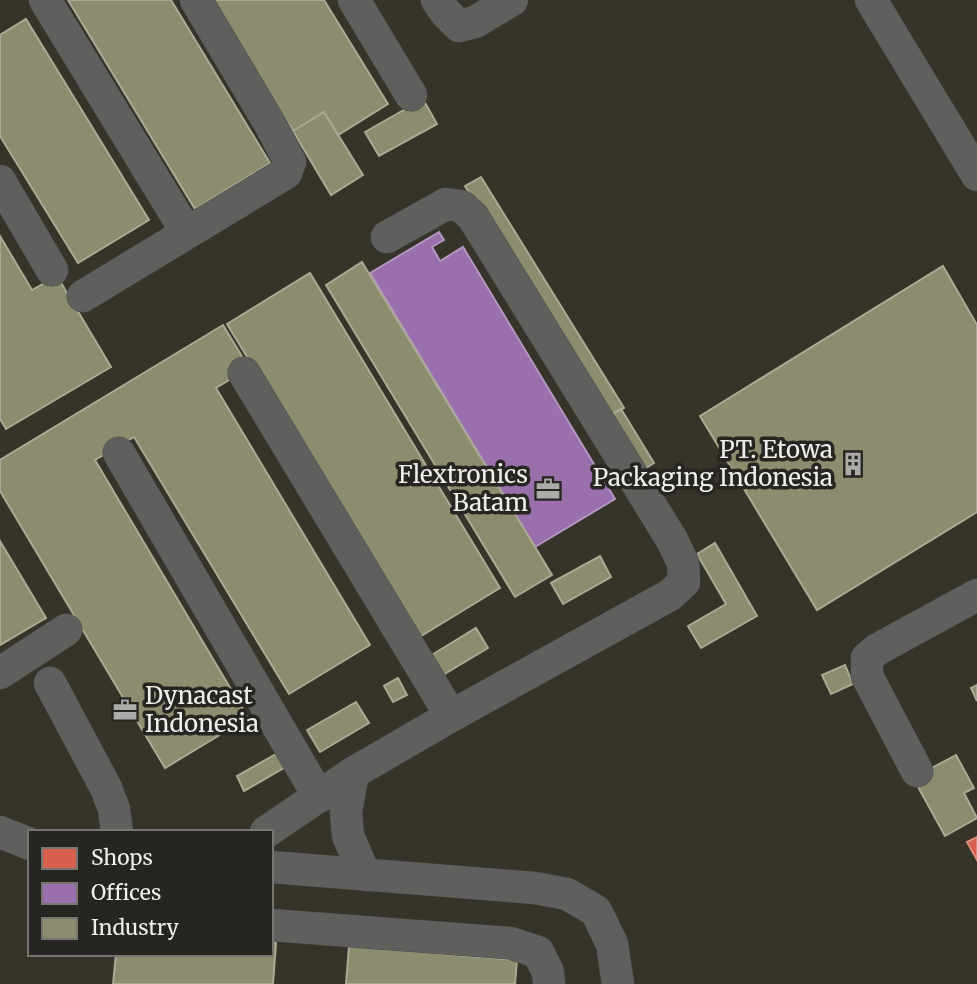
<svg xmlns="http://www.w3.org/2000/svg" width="977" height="984" font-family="Merriweather,serif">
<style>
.built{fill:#36332a;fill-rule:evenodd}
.shops{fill:#d6604d;stroke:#de8b7d;stroke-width:2}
.offices{fill:#9970ab;stroke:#b396be;stroke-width:2}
.industry{fill:#8c8c6e;stroke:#aaa994;stroke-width:2}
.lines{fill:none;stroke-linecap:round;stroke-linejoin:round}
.minor-casing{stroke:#4a4a48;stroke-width:33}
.minor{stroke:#5f5f5d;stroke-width:32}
.labels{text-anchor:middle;stroke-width:7;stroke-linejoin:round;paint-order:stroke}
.poi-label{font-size:24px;fill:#efeeec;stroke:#262521;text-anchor:end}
</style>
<rect width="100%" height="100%" fill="#2f2e2c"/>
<path class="built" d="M 0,0 L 977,0 L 977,984 L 0,984 ZM 30,832 L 271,832 L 271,954 L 30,954 Z"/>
<path class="shops" d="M 977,837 L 977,860 L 967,842 Z"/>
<path class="offices" d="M 439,232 L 444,240 L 432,247 L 440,261 L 463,247 L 615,499 L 535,547 L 370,273 Z"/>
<path class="industry" d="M 68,0 L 171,0 L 270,163 L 195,209 Z
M 212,0 L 324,0 L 388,104 L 338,135 L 324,112 L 293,131 Z
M 26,19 L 149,220 L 78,263 L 0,136 L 0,35 Z
M 423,99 L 437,124 L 379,156 L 365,132 Z
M 324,112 L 363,175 L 331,195 L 293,131 Z
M 481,177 L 624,408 L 608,417 L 465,186 Z
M 0,236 L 32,290 L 57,276 L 111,367 L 6,429 L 0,419 Z
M 362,262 L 552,575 L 515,597 L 326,285 Z
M 943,266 L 977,325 L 977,512 L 817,610 L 700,416 Z
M 310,273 L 500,588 L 418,638 L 227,324 Z
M 223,325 L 249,368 L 216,388 L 370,645 L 289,694 L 134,437 L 95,460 L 248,718 L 165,768 L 0,491 L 0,460 Z
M 621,409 L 654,463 L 641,471 L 608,417 Z
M 0,541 L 46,618 L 0,645 Z
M 715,543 L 757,616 L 701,648 L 688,626 L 726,604 L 697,554 Z
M 600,556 L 611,577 L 563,604 L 551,583 Z
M 476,628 L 488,648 L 441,676 L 430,656 Z
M 845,665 L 853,684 L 831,694 L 822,675 Z
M 398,678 L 407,695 L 393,702 L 384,686 Z
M 977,685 L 977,701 L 971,688 Z
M 356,702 L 369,723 L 320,752 L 307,730 Z
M 276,754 L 284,768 L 244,791 L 237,776 Z
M 956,755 L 974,788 L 964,793 L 977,818 L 945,836 L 913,778 Z
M 271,942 L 276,943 L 273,984 L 113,984 L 116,954 L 271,954 Z
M 349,946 L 517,960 L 515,984 L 346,984 Z"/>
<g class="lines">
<g class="minor-casing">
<path id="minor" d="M 45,0 L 187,233
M 354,0 L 411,95
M 437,0 L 446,13 L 459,26 L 475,22 L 512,0
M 871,0 L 977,175
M 0,181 L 52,270
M 83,296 L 286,173 L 290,162 L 270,124 L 196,0
M 244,373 L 451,716
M 119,453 L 319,797
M 0,673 L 66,630
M 50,683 L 106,788 L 114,809 L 117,832
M 917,771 L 867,676 L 867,658 L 878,649 L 977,595
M 353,773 L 346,812 L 348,836 L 365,875
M 0,832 L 30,844
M 266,832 L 353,773 L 451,716 L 670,595 L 684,582 L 683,563 L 672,540 L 473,217 L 461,206 L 446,204 L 387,237
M 271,867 L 535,888 L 567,894 L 596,911 L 612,944 L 618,984
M 271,925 L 510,943 L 538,952 L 548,972 L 549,984"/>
</g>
<use href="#minor" class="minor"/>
</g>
<defs>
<g id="building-bare" transform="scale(1.89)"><path d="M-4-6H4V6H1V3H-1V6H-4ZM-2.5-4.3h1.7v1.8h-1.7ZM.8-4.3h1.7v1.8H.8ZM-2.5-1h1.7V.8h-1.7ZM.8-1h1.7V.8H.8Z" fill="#acaba9" stroke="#262521" stroke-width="2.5" paint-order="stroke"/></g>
<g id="office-bare" transform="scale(1.89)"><path d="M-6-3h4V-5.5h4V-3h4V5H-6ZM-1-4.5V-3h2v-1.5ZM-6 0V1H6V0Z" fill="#acaba9" stroke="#262521" stroke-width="2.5" paint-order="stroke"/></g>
</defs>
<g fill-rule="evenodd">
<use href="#building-bare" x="853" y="464"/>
<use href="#office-bare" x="548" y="489"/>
<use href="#office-bare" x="125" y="710"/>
</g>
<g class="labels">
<g class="poi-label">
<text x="833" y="458">PT. Etowa<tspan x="833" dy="28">Packaging Indonesia</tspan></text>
<text x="528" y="483">Flextronics<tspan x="528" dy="28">Batam</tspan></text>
<text x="145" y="704" text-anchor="start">Dynacast<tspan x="145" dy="28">Indonesia</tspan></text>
</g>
</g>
<rect x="28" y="830" width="245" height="126" fill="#262521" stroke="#767572" stroke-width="2"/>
<rect x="42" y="848" width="35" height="21" fill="#d6604d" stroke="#767572" stroke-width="2"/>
<text x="91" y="865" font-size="21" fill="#efeeec">Shops</text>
<rect x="42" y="883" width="35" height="21" fill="#9970ab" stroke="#767572" stroke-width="2"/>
<text x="91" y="900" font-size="21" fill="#efeeec">Offices</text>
<rect x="42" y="918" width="35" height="21" fill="#8c8c6e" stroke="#767572" stroke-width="2"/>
<text x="91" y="935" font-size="21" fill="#efeeec">Industry</text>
</svg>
